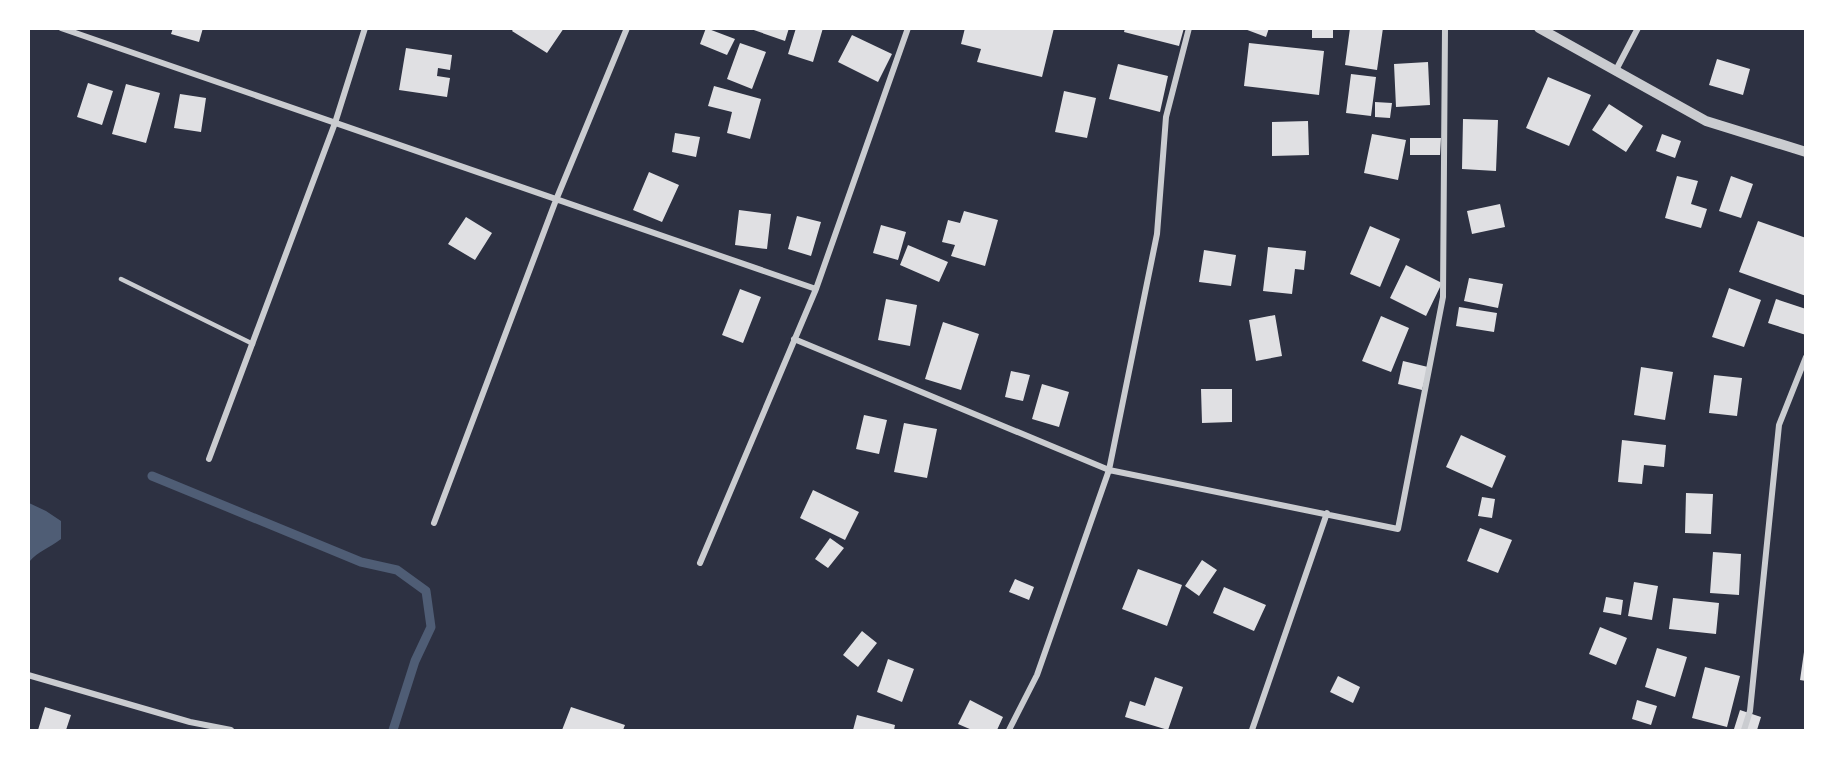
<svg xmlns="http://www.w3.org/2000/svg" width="1834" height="759" font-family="'Asap Condensed',sans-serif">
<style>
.water{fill:#4f5d75}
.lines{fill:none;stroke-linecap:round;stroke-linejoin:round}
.stream{stroke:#4f5d75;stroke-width:9}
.building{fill:#e0e0e3}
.service{stroke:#caccd0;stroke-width:4.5}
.minor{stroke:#caccd0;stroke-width:6}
.tertiary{stroke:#caccd0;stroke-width:10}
</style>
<rect width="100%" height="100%" fill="#2d3142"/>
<path class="water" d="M 29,503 L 46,511 L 61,521 L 61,539 C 50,548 38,551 29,562 Z"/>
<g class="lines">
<path class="stream" d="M 152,476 L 361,562 L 397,570 L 426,591 L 431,627 L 415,661 L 393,730"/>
</g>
<path class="building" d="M 173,28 L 203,28 L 199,42 L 171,34 Z
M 514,28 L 564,28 L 547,53 L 512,31 Z
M 706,28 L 735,39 L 727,55 L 700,44 Z
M 748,28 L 789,28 L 785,41 Z
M 796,28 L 823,28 L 813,62 L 788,54 Z
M 965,28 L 1054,28 L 1042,77 L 977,62 L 981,49 L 961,44 Z
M 1125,28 L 1184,28 L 1179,46 L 1124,32 Z
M 1242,28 L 1269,28 L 1266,37 Z
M 1312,28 L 1333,28 L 1333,38 L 1312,38 Z
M 1350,28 L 1383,28 L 1377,70 L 1345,65 Z
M 852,35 L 892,54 L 878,82 L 838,62 Z
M 740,43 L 766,52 L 752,89 L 727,79 Z
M 1249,43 L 1324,51 L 1319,95 L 1244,86 Z
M 406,48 L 452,55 L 450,70 L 438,68 L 437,76 L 450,78 L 447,97 L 399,90 Z
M 1717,59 L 1750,69 L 1743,95 L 1709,85 Z
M 1428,62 L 1430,105 L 1396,107 L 1394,64 Z
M 1118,64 L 1168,76 L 1160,112 L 1109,99 Z
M 1351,74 L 1376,77 L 1371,116 L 1346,113 Z
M 1548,77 L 1591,95 L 1569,146 L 1526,128 Z
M 88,83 L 113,91 L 102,125 L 77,117 Z
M 126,84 L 160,93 L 146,143 L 112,134 Z
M 714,86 L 761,99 L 750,139 L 727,133 L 732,112 L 708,106 Z
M 1064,91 L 1096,98 L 1087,138 L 1055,132 Z
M 180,94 L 206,98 L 201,132 L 174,128 Z
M 1375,102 L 1392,103 L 1390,118 L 1375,117 Z
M 1609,104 L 1643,126 L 1626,152 L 1592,130 Z
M 1463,119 L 1498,120 L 1496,171 L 1462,169 Z
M 1308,121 L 1309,155 L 1272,156 L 1272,122 Z
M 675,133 L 700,137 L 696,157 L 672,152 Z
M 1372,134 L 1406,140 L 1398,180 L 1364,173 Z
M 1662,134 L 1681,141 L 1675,158 L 1656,151 Z
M 1410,138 L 1441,138 L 1440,155 L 1410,155 Z
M 649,172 L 679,185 L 662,222 L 633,210 Z
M 1677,176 L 1698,181 L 1691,204 L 1707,209 L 1701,228 L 1665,218 Z
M 1731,176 L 1753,184 L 1741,218 L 1719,211 Z
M 1500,204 L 1505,227 L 1472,234 L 1467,211 Z
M 739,210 L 771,214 L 767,249 L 735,245 Z
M 964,211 L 998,220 L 985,266 L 951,256 L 955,245 L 942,242 L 948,220 L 960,223 Z
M 797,216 L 821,222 L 811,256 L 788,249 Z
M 466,217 L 492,233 L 475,260 L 448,244 Z
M 1758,221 L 1806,238 L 1806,296 L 1739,272 Z
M 881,225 L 906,232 L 898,260 L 873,253 Z
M 1370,226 L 1400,239 L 1380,287 L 1350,274 Z
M 908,245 L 948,262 L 939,282 L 900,265 Z
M 1268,247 L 1306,251 L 1304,270 L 1295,269 L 1292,294 L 1263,291 Z
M 1204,250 L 1236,255 L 1231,286 L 1199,282 Z
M 1406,265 L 1442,283 L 1426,316 L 1390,298 Z
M 1469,278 L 1503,284 L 1498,308 L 1464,301 Z
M 1729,288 L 1761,300 L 1744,347 L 1712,337 Z
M 740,289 L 761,297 L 743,343 L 722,335 Z
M 886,299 L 917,305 L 910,346 L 878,340 Z
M 1776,299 L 1806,309 L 1806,335 L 1768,323 Z
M 1459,307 L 1497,313 L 1494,332 L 1456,326 Z
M 1275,315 L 1282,356 L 1256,361 L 1249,320 Z
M 1381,316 L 1409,328 L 1391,372 L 1362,361 Z
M 943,322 L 979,334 L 961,390 L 925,379 Z
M 1403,361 L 1428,367 L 1422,390 L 1398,384 Z
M 1641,367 L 1673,372 L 1665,420 L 1634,415 Z
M 1011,371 L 1030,375 L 1023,401 L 1005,397 Z
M 1714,375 L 1742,378 L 1737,416 L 1709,413 Z
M 1042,384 L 1069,392 L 1059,427 L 1032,419 Z
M 1201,389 L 1232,389 L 1232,422 L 1202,423 Z
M 864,415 L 887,420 L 879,454 L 856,449 Z
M 904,423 L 937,429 L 927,478 L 894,472 Z
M 1461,435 L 1506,456 L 1492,488 L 1446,467 Z
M 1622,440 L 1666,445 L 1664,467 L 1644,465 L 1642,484 L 1618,482 Z
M 813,490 L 859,512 L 845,540 L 800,518 Z
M 1686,493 L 1713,494 L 1711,534 L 1685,533 Z
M 1482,497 L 1495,499 L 1492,518 L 1478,516 Z
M 1480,528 L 1512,540 L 1498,573 L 1467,561 Z
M 830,538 L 844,548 L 828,568 L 815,559 Z
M 1713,552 L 1741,554 L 1739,595 L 1710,593 Z
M 1202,560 L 1217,570 L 1199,596 L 1185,586 Z
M 1138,569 L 1182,585 L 1167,626 L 1122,609 Z
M 1015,579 L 1034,587 L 1029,600 L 1009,592 Z
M 1634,582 L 1658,586 L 1652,620 L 1628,616 Z
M 1224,587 L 1266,605 L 1254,631 L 1213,613 Z
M 1606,597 L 1623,600 L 1621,615 L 1603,612 Z
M 1673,598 L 1719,603 L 1716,634 L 1669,629 Z
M 1600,627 L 1627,638 L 1616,665 L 1589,654 Z
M 862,631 L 877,643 L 858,667 L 843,655 Z
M 1657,648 L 1687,657 L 1675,697 L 1645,687 Z
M 1804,652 L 1806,652 L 1806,681 L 1800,680 Z
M 888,659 L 914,669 L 902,702 L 877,692 Z
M 1705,667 L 1740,676 L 1727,727 L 1692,718 Z
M 1338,676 L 1360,687 L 1353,703 L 1330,692 Z
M 1155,677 L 1183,687 L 1168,730 L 1125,717 L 1130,701 L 1145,706 Z
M 970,700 L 1003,717 L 997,730 L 972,730 L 958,724 Z
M 1637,700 L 1657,706 L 1651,725 L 1632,719 Z
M 45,707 L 71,715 L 66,730 L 38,730 Z
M 571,707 L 625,725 L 623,730 L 562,730 Z
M 1740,710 L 1761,717 L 1757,730 L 1734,729 Z
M 857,715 L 895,725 L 894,730 L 853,730 Z"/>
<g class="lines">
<path class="service" d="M 121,279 L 253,344"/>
<path class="minor" d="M 61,28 L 816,289
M 1615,72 L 1638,28
M 794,339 L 1109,470 L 1398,529 L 1443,297 L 1445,28
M 209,459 L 335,123 L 365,28
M 434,523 L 556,200 L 627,28
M 700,563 L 816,289 L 908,28
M 28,675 L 190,722 L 231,730
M 1009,730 L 1037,675 L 1109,470 L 1157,234 L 1166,117 L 1189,28
M 1252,730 L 1327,513
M 1744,730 L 1750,711 L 1779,425 L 1806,357"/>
<path class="tertiary" d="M 1539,28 L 1706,121 L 1806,152"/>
</g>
<rect width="1834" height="759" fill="none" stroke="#ffffff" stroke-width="60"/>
</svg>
